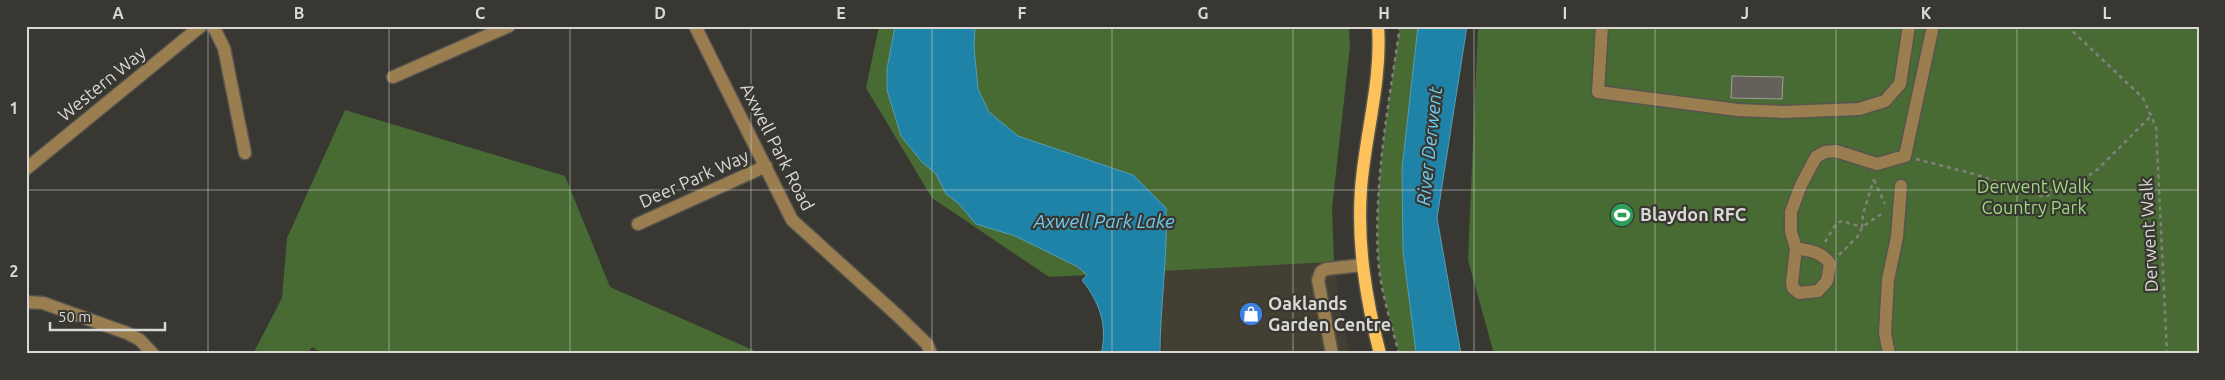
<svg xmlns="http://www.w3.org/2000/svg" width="2225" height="380" font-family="Ubuntu,sans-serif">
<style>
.built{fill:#433f32}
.green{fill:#476b32}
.water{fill:#1f83a7;stroke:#579cb4}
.building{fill:#63615a;stroke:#a19f97}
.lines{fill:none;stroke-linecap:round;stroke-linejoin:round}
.minor-casing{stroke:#56544e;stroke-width:15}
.major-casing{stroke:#56544e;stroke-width:15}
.path{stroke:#81807b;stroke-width:2.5;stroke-dasharray:4 4;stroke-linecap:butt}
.minor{stroke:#9a7e4f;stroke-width:12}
.major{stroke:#fdc259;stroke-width:12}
.grid{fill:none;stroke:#d9d8d4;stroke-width:1;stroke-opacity:0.55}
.labels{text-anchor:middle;stroke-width:4.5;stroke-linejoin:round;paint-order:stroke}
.street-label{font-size:18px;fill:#d9d8d4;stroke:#393731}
.park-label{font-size:18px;fill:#9ed87f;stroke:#393731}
.poi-label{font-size:18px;font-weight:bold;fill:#d9d8d4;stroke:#393731;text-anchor:start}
.water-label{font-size:19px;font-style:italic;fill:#6dccf3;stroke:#393731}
.neatline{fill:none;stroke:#d9d8d4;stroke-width:2}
.grid-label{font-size:16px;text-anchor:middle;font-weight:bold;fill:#d9d8d4}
</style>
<rect width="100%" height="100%" fill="#393731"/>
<path class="built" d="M 1334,262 L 1340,307 L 1350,354 L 1163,354 L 1160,321 L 1165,271 Z"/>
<path class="green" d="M 879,26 L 1349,26 L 1350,47 L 1332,208 L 1334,262 L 1049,277 L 932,198 L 866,88 Z
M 1400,26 L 1418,26 L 1402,169 L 1403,251 L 1417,354 L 1399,354 C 1391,322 1380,290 1378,257 C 1374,180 1389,102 1400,26 Z
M 1478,26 L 2199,26 L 2199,354 L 1494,354 L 1468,260 Z
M 345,110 L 565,176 L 610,287 L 762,354 L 323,354 L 312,347 L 308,354 L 253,354 L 282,298 L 287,238 Z"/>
<path class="water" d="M 895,26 L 975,26 L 974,47 L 978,89 L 989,112 L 1018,136 L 1133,175 L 1166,208 C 1168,257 1160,305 1160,354 L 1101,354 C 1108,326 1100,303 1082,280 L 1087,275 L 1078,267 L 1015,236 L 976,224 L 958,203 L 946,194 L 936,174 L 922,162 L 901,136 L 887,90 L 887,69 Z
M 1418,26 L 1467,26 L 1437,218 L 1461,354 L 1417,354 L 1416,352 L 1403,251 L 1402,169 Z"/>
<path class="building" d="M 1732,76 L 1783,77 L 1782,99 L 1731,98 Z"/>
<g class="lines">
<g class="minor-casing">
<path id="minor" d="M 213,26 L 224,48 L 245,153
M 695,26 L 792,220 L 897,315 L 927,344 L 931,354
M 1602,26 L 1598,92 L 1738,110 L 1783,112 L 1859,109 L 1885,101 L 1900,84 L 1909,26
M 393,77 L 509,26
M 26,169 L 201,26
M 638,224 L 766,166
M 1796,248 C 1809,251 1822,251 1830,264 L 1827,281 L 1818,291 L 1799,293 L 1793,288 L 1792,283 L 1796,248 L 1791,232 L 1791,212 L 1801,185 L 1816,157 L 1825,152 L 1836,151 L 1877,164 L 1905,156 L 1933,26
M 26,302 L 43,303 L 127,333 L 140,340 L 153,354
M 1332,354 L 1318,280 L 1321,272 L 1326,269 L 1362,265
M 1889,354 L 1885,333 L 1888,280 L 1897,237 L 1901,186"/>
</g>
<g class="major-casing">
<path id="major" d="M 1378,26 C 1382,81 1365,135 1361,189 C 1357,245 1366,299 1380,354"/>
</g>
<path class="path" d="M 2067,26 L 2143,98 L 2156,127 L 2167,354
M 1916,159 L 1974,174 L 2044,197 L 2075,186 L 2098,169 L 2152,115
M 1874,180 L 1885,204
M 1825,242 L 1836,224 L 1842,221 L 1862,227 L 1863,214 L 1874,179
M 1839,255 L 1859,235 L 1862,227 L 1884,212
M 1399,354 C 1391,322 1380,290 1378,257 C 1374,180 1389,102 1400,26"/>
<use href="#minor" class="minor"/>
<use href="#major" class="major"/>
</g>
<path class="grid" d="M 208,26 L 208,354M 389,26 L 389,354M 570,26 L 570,354M 751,26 L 751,354M 932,26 L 932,354M 1112,26 L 1112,354M 1293,26 L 1293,354M 1474,26 L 1474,354M 1655,26 L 1655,354M 1836,26 L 1836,354M 2017,26 L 2017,354M 26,190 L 2199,190"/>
<defs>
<g id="stadium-disc" transform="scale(1.25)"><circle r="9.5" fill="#2e9e5b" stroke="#393731"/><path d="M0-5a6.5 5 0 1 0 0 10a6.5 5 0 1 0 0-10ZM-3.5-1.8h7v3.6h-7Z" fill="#fff"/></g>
<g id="shop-disc" transform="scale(1.25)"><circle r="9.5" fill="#3f7fe0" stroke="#393731"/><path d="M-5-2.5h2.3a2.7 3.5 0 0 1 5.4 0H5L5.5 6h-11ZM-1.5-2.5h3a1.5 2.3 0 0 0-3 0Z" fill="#fff"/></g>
</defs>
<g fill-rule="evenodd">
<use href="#stadium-disc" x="1622" y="215"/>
<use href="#shop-disc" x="1251" y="314"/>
</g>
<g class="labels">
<g class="street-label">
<text transform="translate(102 84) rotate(-39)" y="6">Western Way</text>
<text transform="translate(777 147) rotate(63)" y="6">Axwell Park Road</text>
<text transform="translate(694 179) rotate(-24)" y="6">Deer Park Way</text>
<text transform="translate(2149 235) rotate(-93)" y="6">Derwent Walk</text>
</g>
<g class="park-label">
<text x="2034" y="193">Derwent Walk<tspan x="2034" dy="21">Country Park</tspan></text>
</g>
<g class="poi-label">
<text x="1640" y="221">Blaydon RFC</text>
<text x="1268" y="310">Oaklands<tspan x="1268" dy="21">Garden Centre</tspan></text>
</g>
<g class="water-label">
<text transform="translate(1429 146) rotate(-84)" y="7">River Derwent</text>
<text x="1104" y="228">Axwell Park Lake</text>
</g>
</g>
<rect width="2225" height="380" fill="none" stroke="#393731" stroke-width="55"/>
<path d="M50 322v8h115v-8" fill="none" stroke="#d9d8d4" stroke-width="2.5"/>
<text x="58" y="322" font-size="15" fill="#d9d8d4" stroke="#393731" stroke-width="4" paint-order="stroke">50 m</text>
<rect x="28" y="28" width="2170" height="324" class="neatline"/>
<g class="grid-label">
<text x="118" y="19">A</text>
<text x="299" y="19">B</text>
<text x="480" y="19">C</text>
<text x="660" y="19">D</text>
<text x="841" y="19">E</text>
<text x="1022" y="19">F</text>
<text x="1203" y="19">G</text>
<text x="1384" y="19">H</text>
<text x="1565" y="19">I</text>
<text x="1745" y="19">J</text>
<text x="1926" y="19">K</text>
<text x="2107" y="19">L</text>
<text x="14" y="114">1</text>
<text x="14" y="277">2</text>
</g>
</svg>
